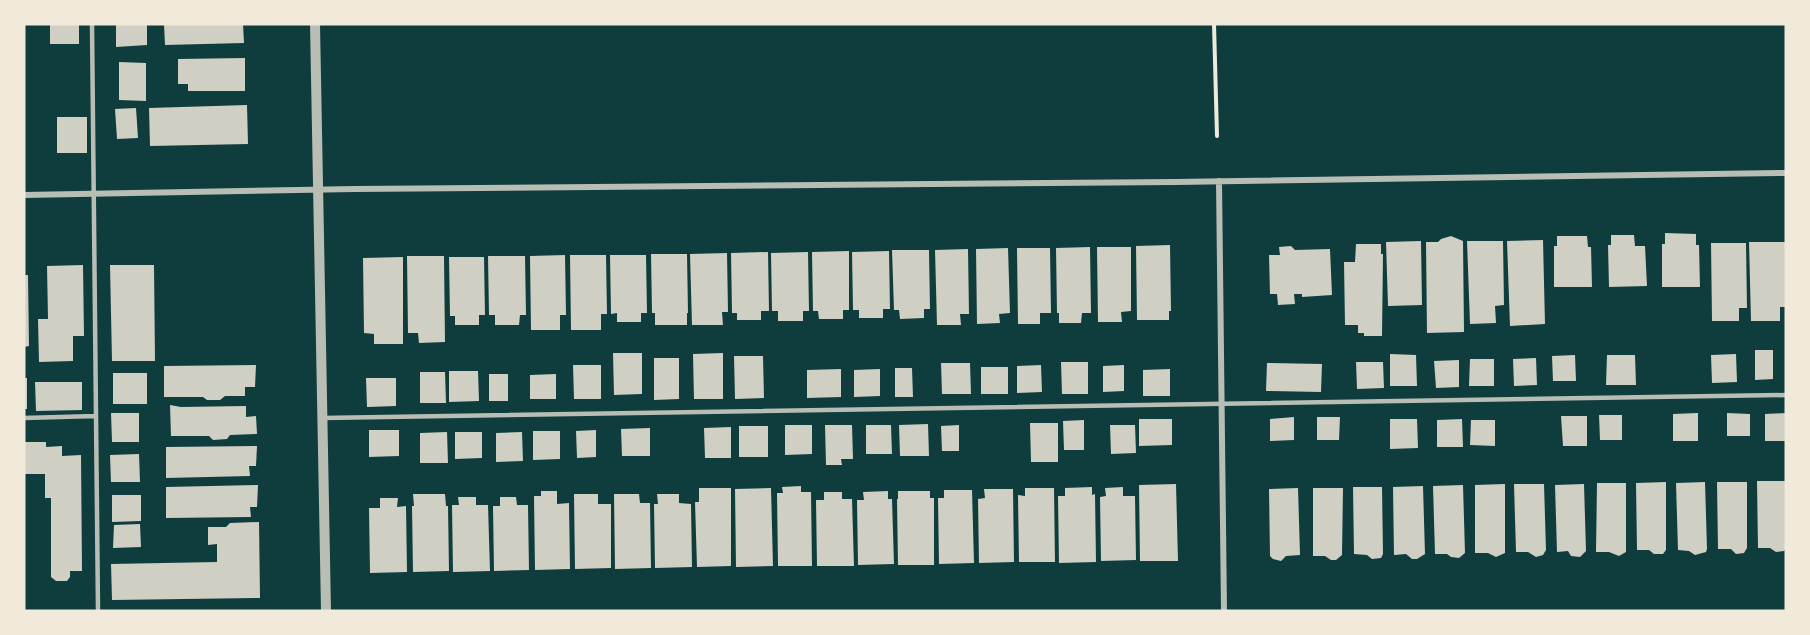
<svg xmlns="http://www.w3.org/2000/svg" width="1810" height="635" font-family="'Noto Serif',serif">
<style>
.building{fill:#cfcfc3}
.lines{fill:none;stroke-linecap:round;stroke-linejoin:round}
.path{stroke:#f1e9da;stroke-width:4}
.service{stroke:#b8beb3;stroke-width:4.5}
.minor{stroke:#b8beb3;stroke-width:6}
.tertiary{stroke:#b8beb3;stroke-width:10}
</style>
<rect width="100%" height="100%" fill="#0f3d3e"/>
<path class="building" d="M 50,24 L 79,24 L 79,44 L 50,44 Z
M 116,24 L 147,24 L 147,45 L 116,47 Z
M 164,24 L 243,24 L 244,43 L 165,45 Z
M 245,58 L 245,91 L 188,91 L 188,84 L 178,84 L 178,59 Z
M 119,62 L 146,63 L 146,101 L 119,100 Z
M 247,105 L 248,144 L 150,146 L 149,108 Z
M 136,108 L 138,138 L 117,139 L 115,109 Z
M 57,117 L 87,117 L 87,153 L 57,153 Z
M 1665,233 L 1696,234 L 1696,245 L 1699,245 L 1700,287 L 1662,287 L 1662,244 L 1665,244 Z
M 1611,235 L 1634,235 L 1635,246 L 1645,246 L 1647,286 L 1609,287 L 1608,245 L 1611,245 Z
M 1451,236 L 1463,241 L 1464,332 L 1427,333 L 1426,242 L 1438,242 L 1441,239 Z
M 1557,236 L 1587,236 L 1588,247 L 1591,247 L 1592,287 L 1554,287 L 1554,246 L 1557,246 Z
M 1543,240 L 1545,324 L 1510,326 L 1507,241 Z
M 1421,241 L 1422,305 L 1388,306 L 1386,242 Z
M 1467,241 L 1503,241 L 1504,305 L 1495,306 L 1496,323 L 1470,324 Z
M 1749,242 L 1786,242 L 1786,307 L 1780,307 L 1780,321 L 1751,321 Z
M 1711,243 L 1746,243 L 1747,308 L 1739,308 L 1739,321 L 1712,321 Z
M 1356,244 L 1381,244 L 1381,254 L 1383,254 L 1382,336 L 1364,336 L 1364,333 L 1358,333 L 1358,325 L 1345,325 L 1344,262 L 1355,262 Z
M 1170,245 L 1171,311 L 1169,311 L 1169,320 L 1137,320 L 1136,246 Z
M 1291,246 L 1295,250 L 1330,249 L 1332,295 L 1302,297 L 1302,294 L 1294,294 L 1295,304 L 1278,305 L 1277,294 L 1270,294 L 1269,255 L 1280,255 L 1279,247 Z
M 1090,247 L 1091,313 L 1082,313 L 1081,323 L 1059,323 L 1059,313 L 1057,313 L 1056,248 Z
M 1097,247 L 1131,247 L 1131,311 L 1121,312 L 1122,322 L 1098,322 Z
M 1008,248 L 1010,313 L 999,314 L 1000,323 L 977,324 L 976,249 Z
M 1017,248 L 1050,248 L 1051,313 L 1040,313 L 1040,324 L 1018,324 Z
M 968,249 L 969,314 L 960,314 L 961,325 L 937,325 L 935,250 Z
M 892,250 L 929,250 L 930,309 L 924,309 L 924,318 L 900,319 L 899,310 L 894,310 Z
M 849,251 L 849,310 L 843,310 L 843,319 L 819,319 L 818,311 L 813,311 L 812,252 Z
M 889,251 L 890,309 L 883,309 L 883,318 L 859,318 L 859,310 L 853,310 L 852,252 Z
M 768,252 L 769,311 L 761,311 L 761,320 L 737,320 L 737,313 L 732,313 L 731,253 Z
M 808,252 L 809,311 L 803,311 L 803,321 L 778,321 L 778,311 L 772,311 L 771,253 Z
M 727,253 L 728,312 L 722,312 L 723,325 L 692,325 L 690,254 Z
M 651,254 L 687,254 L 688,313 L 687,313 L 687,325 L 655,325 L 655,313 L 652,313 Z
M 565,255 L 566,315 L 560,315 L 560,330 L 531,330 L 530,256 Z
M 570,255 L 606,255 L 607,314 L 601,314 L 601,330 L 571,330 Z
M 610,255 L 646,255 L 647,313 L 641,313 L 641,322 L 617,322 L 617,313 L 611,314 Z
M 407,256 L 444,256 L 445,342 L 419,343 L 418,333 L 408,333 Z
M 488,256 L 525,256 L 526,315 L 520,315 L 519,325 L 495,325 L 495,315 L 489,315 Z
M 403,257 L 403,344 L 374,344 L 374,334 L 364,333 L 363,258 Z
M 449,257 L 484,257 L 485,315 L 479,315 L 479,325 L 455,325 L 455,316 L 450,316 Z
M 83,265 L 84,336 L 73,336 L 73,361 L 39,362 L 38,319 L 48,319 L 47,266 Z
M 110,265 L 154,265 L 155,361 L 112,361 Z
M 24,275 L 28,275 L 29,346 L 24,347 Z
M 1755,350 L 1773,350 L 1773,379 L 1755,380 Z
M 613,353 L 642,353 L 642,394 L 614,395 Z
M 723,353 L 723,399 L 694,399 L 693,354 Z
M 1390,354 L 1416,355 L 1417,386 L 1390,386 Z
M 1736,354 L 1737,382 L 1712,383 L 1711,355 Z
M 1575,355 L 1576,381 L 1553,381 L 1552,356 Z
M 1607,355 L 1635,355 L 1636,385 L 1606,385 Z
M 734,356 L 763,356 L 764,398 L 735,399 Z
M 654,358 L 679,358 L 679,399 L 654,400 Z
M 1536,358 L 1537,385 L 1514,386 L 1513,359 Z
M 1470,359 L 1494,359 L 1494,386 L 1469,386 Z
M 1459,360 L 1459,387 L 1436,388 L 1434,361 Z
M 1061,362 L 1088,362 L 1088,394 L 1062,394 Z
M 1356,362 L 1383,362 L 1384,388 L 1357,389 Z
M 941,363 L 970,363 L 971,394 L 942,394 Z
M 1267,363 L 1322,364 L 1321,392 L 1266,391 Z
M 256,365 L 255,387 L 245,387 L 245,396 L 225,396 L 220,400 L 207,400 L 203,397 L 164,397 L 164,366 Z
M 573,365 L 601,365 L 601,399 L 574,399 Z
M 1041,365 L 1042,392 L 1017,393 L 1017,366 Z
M 1124,365 L 1124,391 L 1103,392 L 1103,366 Z
M 981,367 L 1008,367 L 1008,394 L 981,394 Z
M 895,368 L 912,368 L 913,397 L 895,397 Z
M 841,369 L 841,397 L 807,398 L 807,370 Z
M 880,369 L 880,396 L 854,397 L 854,370 Z
M 1170,369 L 1170,396 L 1143,396 L 1143,370 Z
M 449,371 L 478,371 L 479,401 L 449,402 Z
M 420,372 L 445,372 L 446,403 L 420,403 Z
M 113,373 L 147,373 L 147,404 L 113,404 Z
M 489,374 L 508,374 L 508,401 L 489,401 Z
M 556,374 L 556,399 L 530,399 L 530,375 Z
M 24,378 L 27,378 L 27,409 L 24,409 Z
M 366,378 L 396,378 L 396,406 L 367,407 Z
M 35,382 L 82,382 L 82,410 L 36,411 Z
M 170,405 L 181,407 L 246,406 L 246,417 L 256,416 L 257,434 L 230,435 L 227,439 L 213,440 L 209,436 L 171,436 Z
M 111,413 L 139,413 L 139,442 L 112,442 Z
M 1698,413 L 1698,441 L 1673,441 L 1673,414 Z
M 1727,413 L 1750,414 L 1750,436 L 1727,436 Z
M 1786,413 L 1786,441 L 1765,441 L 1765,414 Z
M 1599,415 L 1622,415 L 1622,440 L 1600,440 Z
M 1561,416 L 1587,416 L 1587,446 L 1563,446 Z
M 1294,417 L 1294,440 L 1270,441 L 1270,419 Z
M 1317,417 L 1340,417 L 1339,440 L 1317,440 Z
M 1139,419 L 1172,419 L 1172,445 L 1139,446 Z
M 1390,419 L 1417,419 L 1418,448 L 1390,449 Z
M 1462,419 L 1463,447 L 1437,447 L 1437,420 Z
M 1084,420 L 1084,450 L 1064,450 L 1063,421 Z
M 1471,420 L 1495,420 L 1495,446 L 1470,445 Z
M 1030,423 L 1058,423 L 1058,462 L 1031,462 Z
M 928,424 L 929,456 L 900,456 L 899,425 Z
M 785,425 L 812,425 L 812,454 L 785,455 Z
M 825,425 L 852,425 L 853,459 L 841,459 L 842,465 L 826,465 Z
M 866,425 L 891,425 L 892,454 L 866,454 Z
M 959,425 L 959,451 L 942,451 L 941,426 Z
M 1110,425 L 1135,425 L 1136,453 L 1111,454 Z
M 739,426 L 768,426 L 768,457 L 739,457 Z
M 731,427 L 731,458 L 705,458 L 704,428 Z
M 650,428 L 650,456 L 622,456 L 621,429 Z
M 369,430 L 399,430 L 399,456 L 369,457 Z
M 596,430 L 596,457 L 577,458 L 576,431 Z
M 533,431 L 560,431 L 560,459 L 533,460 Z
M 447,432 L 448,463 L 420,463 L 420,433 Z
M 455,432 L 482,432 L 482,458 L 455,459 Z
M 522,432 L 523,461 L 496,462 L 496,433 Z
M 24,442 L 46,442 L 46,447 L 62,446 L 62,456 L 81,455 L 82,571 L 70,571 L 70,577 L 67,581 L 56,581 L 51,577 L 51,498 L 45,498 L 45,474 L 24,474 Z
M 257,446 L 256,466 L 249,466 L 250,476 L 166,478 L 166,447 Z
M 139,454 L 140,482 L 111,482 L 110,455 Z
M 1757,481 L 1786,481 L 1786,549 L 1784,551 L 1776,552 L 1770,548 L 1758,548 Z
M 1666,482 L 1666,550 L 1663,554 L 1654,554 L 1649,550 L 1637,550 L 1636,483 Z
M 1705,482 L 1707,549 L 1706,552 L 1695,555 L 1689,551 L 1678,550 L 1676,483 Z
M 1717,482 L 1747,482 L 1747,548 L 1744,553 L 1736,554 L 1731,549 L 1718,549 Z
M 1597,483 L 1626,483 L 1626,552 L 1619,556 L 1609,552 L 1596,552 Z
M 1176,484 L 1178,561 L 1140,561 L 1139,485 Z
M 1505,484 L 1505,553 L 1496,557 L 1488,553 L 1475,553 L 1475,485 Z
M 1514,484 L 1544,484 L 1546,550 L 1543,555 L 1536,557 L 1528,552 L 1516,552 Z
M 1584,484 L 1586,551 L 1580,557 L 1571,556 L 1568,551 L 1557,552 L 1555,485 Z
M 258,485 L 257,507 L 250,507 L 251,517 L 166,518 L 166,487 Z
M 1463,485 L 1465,553 L 1459,558 L 1451,557 L 1447,554 L 1435,554 L 1433,486 Z
M 801,486 L 801,492 L 811,492 L 812,566 L 778,566 L 777,493 L 783,493 L 782,487 Z
M 1423,486 L 1425,554 L 1417,559 L 1412,559 L 1406,554 L 1394,555 L 1393,487 Z
M 1092,487 L 1092,495 L 1095,494 L 1096,562 L 1059,563 L 1058,496 L 1065,496 L 1065,488 Z
M 1123,487 L 1123,496 L 1135,496 L 1136,560 L 1101,561 L 1100,497 L 1106,496 L 1105,488 Z
M 1353,487 L 1382,487 L 1383,554 L 1381,558 L 1372,559 L 1367,555 L 1354,554 Z
M 699,488 L 731,488 L 731,566 L 697,567 L 695,502 L 699,502 Z
M 771,488 L 773,566 L 736,567 L 735,489 Z
M 1025,488 L 1054,488 L 1055,562 L 1019,562 L 1018,495 L 1025,496 Z
M 1298,488 L 1300,555 L 1286,556 L 1281,561 L 1273,559 L 1270,556 L 1269,489 Z
M 1313,488 L 1343,488 L 1342,555 L 1336,560 L 1331,560 L 1325,556 L 1313,556 Z
M 984,489 L 1013,489 L 1014,562 L 979,563 L 978,499 L 985,498 Z
M 944,490 L 972,490 L 974,563 L 939,564 L 938,498 L 944,498 Z
M 541,491 L 557,491 L 557,504 L 569,503 L 570,569 L 535,570 L 534,496 L 541,496 Z
M 888,491 L 888,499 L 892,499 L 894,564 L 858,565 L 857,500 L 864,500 L 863,492 Z
M 898,491 L 930,491 L 930,498 L 934,498 L 934,565 L 898,565 L 897,499 L 898,499 Z
M 824,492 L 842,492 L 842,499 L 852,499 L 854,566 L 817,566 L 816,500 L 824,500 Z
M 413,494 L 445,494 L 446,506 L 448,506 L 449,571 L 413,572 L 412,506 L 414,506 Z
M 574,494 L 598,494 L 598,504 L 611,504 L 611,568 L 575,569 Z
M 614,494 L 639,494 L 640,503 L 650,503 L 651,568 L 615,569 Z
M 657,494 L 679,494 L 679,503 L 691,504 L 692,567 L 655,568 L 654,504 L 658,504 Z
M 112,495 L 141,495 L 141,521 L 112,522 Z
M 458,497 L 476,497 L 476,505 L 488,505 L 490,571 L 453,572 L 452,505 L 459,505 Z
M 500,497 L 516,497 L 517,505 L 528,505 L 529,570 L 494,571 L 493,506 L 500,506 Z
M 380,498 L 398,498 L 397,507 L 406,506 L 407,572 L 370,573 L 369,508 L 380,508 Z
M 259,522 L 260,598 L 112,600 L 111,564 L 217,562 L 217,544 L 208,545 L 208,527 L 226,527 L 230,523 Z
M 140,524 L 141,547 L 113,548 L 114,525 Z"/>
<g class="lines">
<path class="path" d="M 1214,24 L 1217,136"/>
<path class="service" d="M 92,24 L 98,611
M 24,418 L 96,416
M 322,418 L 1786,395"/>
<path class="minor" d="M 1219,181 L 1224,611
M 24,195 L 355,189 L 1176,182 L 1786,173"/>
<path class="tertiary" d="M 315,24 L 326,611"/>
</g>
<rect width="1810" height="635" fill="none" stroke="#f1e9da" stroke-width="51"/>
</svg>
